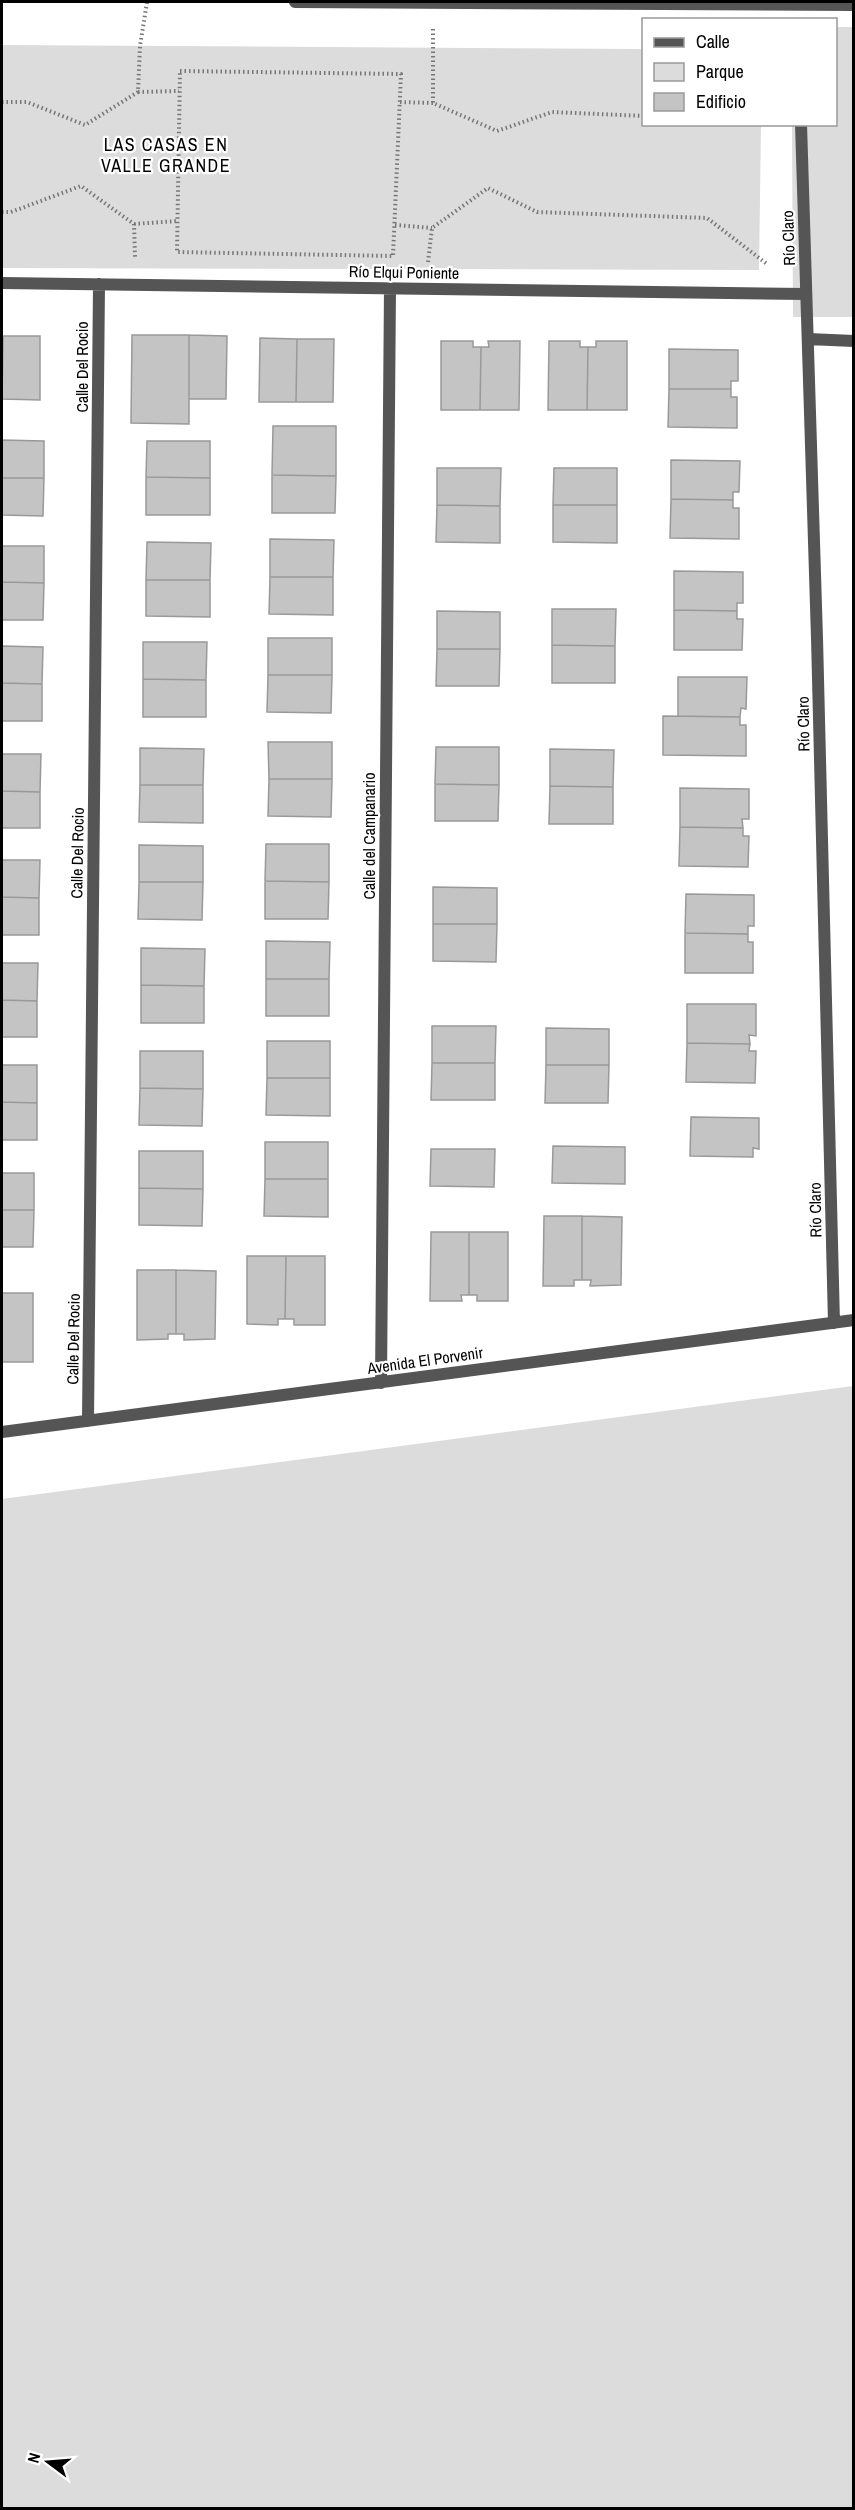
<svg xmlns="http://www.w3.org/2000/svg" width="855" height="2510" font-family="'Archivo Narrow',sans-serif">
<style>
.green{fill:#dcdcdc}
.building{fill:#c4c4c4;stroke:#999;stroke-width:1.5}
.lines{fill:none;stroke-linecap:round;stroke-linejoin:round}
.path{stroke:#777;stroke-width:4;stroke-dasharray:1.5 3;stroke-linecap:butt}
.minor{stroke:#555;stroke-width:12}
.labels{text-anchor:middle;stroke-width:4.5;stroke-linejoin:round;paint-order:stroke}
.street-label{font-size:16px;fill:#000;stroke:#fff}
.neighbourhood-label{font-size:18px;letter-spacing:1.5px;fill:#000;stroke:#fff}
</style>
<rect width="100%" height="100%" fill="#fff"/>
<path class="green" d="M 836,27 L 853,27 L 853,317 L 793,317 L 792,125 L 836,124 Z
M 2,45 L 643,49 L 644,124 L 761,125 L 759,270 L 2,268 Z
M 853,1386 L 853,2508 L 2,2508 L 2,1499 Z"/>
<path class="building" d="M 132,335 L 189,335 L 189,424 L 131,423 Z
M 189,335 L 227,336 L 226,399 L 189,399 Z
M 2,336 L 3,336 L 2,399 Z
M 3,336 L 40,336 L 40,400 L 2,399 Z
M 260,338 L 297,339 L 296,402 L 259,402 Z
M 297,339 L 334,339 L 333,402 L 296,402 Z
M 441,341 L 473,341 L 473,347 L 481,347 L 480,410 L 441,410 Z
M 488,341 L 520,341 L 519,410 L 480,410 L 481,347 L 489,347 Z
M 549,341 L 580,341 L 580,347 L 588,347 L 587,410 L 548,410 Z
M 596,341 L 627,341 L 627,410 L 587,410 L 588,347 L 596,347 Z
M 669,349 L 738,350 L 738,381 L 731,381 L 731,389 L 669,389 Z
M 669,389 L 731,389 L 731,397 L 737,397 L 737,428 L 668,427 Z
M 273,426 L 336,426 L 336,476 L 272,475 Z
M 2,440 L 44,441 L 44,478 L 2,478 Z
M 147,441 L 210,441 L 210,478 L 146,477 Z
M 671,460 L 740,461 L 739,492 L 733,492 L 733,500 L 671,499 Z
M 437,468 L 501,468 L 500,506 L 437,505 Z
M 554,468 L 617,468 L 617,505 L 553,505 Z
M 272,475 L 336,476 L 335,513 L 272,513 Z
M 146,477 L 210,478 L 210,515 L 146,515 Z
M 2,478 L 44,478 L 43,516 L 2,515 Z
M 671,499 L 733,500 L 733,508 L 739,508 L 739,539 L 670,538 Z
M 437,505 L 500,506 L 500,543 L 436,542 Z
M 553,505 L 617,505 L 617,543 L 553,542 Z
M 270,539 L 334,540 L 333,577 L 270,577 Z
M 147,542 L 211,543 L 210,580 L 146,580 Z
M 2,546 L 44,546 L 44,583 L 2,582 Z
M 674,571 L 743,572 L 743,603 L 737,603 L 737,611 L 674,610 Z
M 270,577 L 333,577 L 333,615 L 269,614 Z
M 146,580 L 210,580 L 210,617 L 146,616 Z
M 2,582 L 44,583 L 43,620 L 2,620 Z
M 552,609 L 616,609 L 615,646 L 552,645 Z
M 674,610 L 737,611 L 737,619 L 743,619 L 742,650 L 674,650 Z
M 437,611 L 500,612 L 500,649 L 437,649 Z
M 268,638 L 332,638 L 332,675 L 268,675 Z
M 143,642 L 207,642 L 206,680 L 143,679 Z
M 552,645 L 615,646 L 615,683 L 552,683 Z
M 2,646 L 43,647 L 42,684 L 2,683 Z
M 437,649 L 500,649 L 499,686 L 436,686 Z
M 268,675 L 332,675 L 331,713 L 267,712 Z
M 678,677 L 747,677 L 746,709 L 741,708 L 740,717 L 678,716 Z
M 143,679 L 206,680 L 206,717 L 143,717 Z
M 2,683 L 42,684 L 42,721 L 2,721 Z
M 663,716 L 740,717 L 740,725 L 746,725 L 746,756 L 663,755 Z
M 268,742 L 332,742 L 332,779 L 269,779 Z
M 436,747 L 499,747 L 499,785 L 435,784 Z
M 140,748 L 204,749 L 203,785 L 140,785 Z
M 550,749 L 614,750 L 613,787 L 550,786 Z
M 2,754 L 41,754 L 40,792 L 2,791 Z
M 269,779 L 332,779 L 331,817 L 268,816 Z
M 435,784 L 499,785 L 498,821 L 435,821 Z
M 140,785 L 203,785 L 203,823 L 139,822 Z
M 550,786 L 613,787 L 613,824 L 549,824 Z
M 680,788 L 749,789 L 749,819 L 742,819 L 743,828 L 680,827 Z
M 2,791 L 40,792 L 40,828 L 2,828 Z
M 680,827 L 743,828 L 743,836 L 749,836 L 748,867 L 679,866 Z
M 266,844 L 329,844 L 329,882 L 265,881 Z
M 139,845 L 203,846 L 203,882 L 139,882 Z
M 2,860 L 40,860 L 39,898 L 2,897 Z
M 265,881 L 329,882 L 328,919 L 265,919 Z
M 139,882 L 203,882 L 202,920 L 138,919 Z
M 433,887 L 497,888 L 497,924 L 433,924 Z
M 686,894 L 754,895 L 754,926 L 748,926 L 748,934 L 685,933 Z
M 2,897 L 39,898 L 39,935 L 2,935 Z
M 433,924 L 497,924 L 496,962 L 433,961 Z
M 685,933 L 748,934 L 748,942 L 753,942 L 753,973 L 685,973 Z
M 266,941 L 330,942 L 329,979 L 266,979 Z
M 141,948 L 205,949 L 204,986 L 141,985 Z
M 2,963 L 38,963 L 37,1001 L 2,1000 Z
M 266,979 L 329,979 L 329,1016 L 266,1016 Z
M 141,985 L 204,986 L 204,1023 L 141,1023 Z
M 2,1000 L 37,1001 L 37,1037 L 2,1037 Z
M 687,1004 L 756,1004 L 756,1036 L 749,1035 L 750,1044 L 687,1043 Z
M 432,1026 L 496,1026 L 495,1063 L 432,1063 Z
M 546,1028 L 609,1029 L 609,1065 L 546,1065 Z
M 267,1041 L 330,1041 L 330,1078 L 267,1078 Z
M 687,1043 L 750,1044 L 749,1051 L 756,1051 L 755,1083 L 686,1082 Z
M 140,1051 L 203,1051 L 203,1089 L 140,1088 Z
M 432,1063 L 495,1063 L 495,1100 L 431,1100 Z
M 2,1065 L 37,1065 L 37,1103 L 2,1102 Z
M 546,1065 L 609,1065 L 608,1103 L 545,1103 Z
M 267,1078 L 330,1078 L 330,1116 L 266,1115 Z
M 140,1088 L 203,1089 L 202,1126 L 139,1125 Z
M 2,1102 L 37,1103 L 37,1140 L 2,1140 Z
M 691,1117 L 759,1118 L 759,1149 L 753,1148 L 753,1157 L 690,1156 Z
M 265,1142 L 328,1142 L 328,1179 L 265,1179 Z
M 553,1146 L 625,1147 L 625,1184 L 552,1183 Z
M 431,1149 L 495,1149 L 494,1187 L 430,1186 Z
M 139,1151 L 203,1151 L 203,1189 L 139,1188 Z
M 2,1173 L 34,1173 L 34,1210 L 2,1210 Z
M 265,1179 L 328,1179 L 328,1217 L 264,1216 Z
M 139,1188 L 203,1189 L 202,1226 L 139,1225 Z
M 2,1210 L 34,1210 L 33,1247 L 2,1247 Z
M 544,1216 L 582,1216 L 582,1280 L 574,1280 L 574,1286 L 543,1286 Z
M 582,1216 L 622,1217 L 621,1285 L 590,1286 L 591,1280 L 582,1280 Z
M 431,1232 L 469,1232 L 469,1295 L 461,1295 L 462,1301 L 430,1301 Z
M 469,1232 L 508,1232 L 508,1301 L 477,1301 L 477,1295 L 469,1295 Z
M 247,1256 L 286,1256 L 285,1319 L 278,1319 L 278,1325 L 247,1324 Z
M 286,1256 L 325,1256 L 325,1325 L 294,1325 L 294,1319 L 285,1319 Z
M 137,1270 L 176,1270 L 176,1334 L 168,1334 L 168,1339 L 137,1340 Z
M 176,1270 L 216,1271 L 215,1339 L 184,1340 L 184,1334 L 176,1334 Z
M 2,1293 L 33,1293 L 33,1362 L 2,1362 Z"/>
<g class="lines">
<path class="path" d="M 433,29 L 433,103 L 497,131 L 552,112 L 644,116
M 180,71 L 401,74 L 393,256 L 177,252 Z
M 138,92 L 179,91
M 2,102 L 27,102 L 85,125 L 138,92 L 140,46 L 147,2
M 400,102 L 433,103
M 2,212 L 11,212 L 81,186 L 134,224 L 135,257
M 134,224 L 177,221
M 395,225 L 432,228
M 428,262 L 432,228 L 488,188 L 537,212 L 707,218 L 767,264"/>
<path class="minor" d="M 295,2 L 854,5
M 801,124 L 817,638 L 834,1323
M 2,283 L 806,294
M 808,339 L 854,341
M 381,1383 L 390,288
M 88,1421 L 99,284
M 2,1432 L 854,1320"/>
</g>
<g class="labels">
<g class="street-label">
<text transform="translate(788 238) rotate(-92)" y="6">Río Claro</text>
<text transform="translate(404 272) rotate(1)" y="6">Río Elqui Poniente</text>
<text transform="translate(82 367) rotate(-90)" y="6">Calle Del Rocio</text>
<text transform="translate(803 724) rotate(-91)" y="6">Río Claro</text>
<text transform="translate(369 836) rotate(-90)" y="6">Calle del Campanario</text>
<text transform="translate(77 853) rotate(-89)" y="6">Calle Del Rocio</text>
<text transform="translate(815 1210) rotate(-91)" y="6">Río Claro</text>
<text transform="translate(73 1339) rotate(-89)" y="6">Calle Del Rocio</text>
<text transform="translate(425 1360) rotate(-8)" y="6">Avenida El Porvenir</text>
</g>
<g class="neighbourhood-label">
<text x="166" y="151">LAS CASAS EN<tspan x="166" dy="21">VALLE GRANDE</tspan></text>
</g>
</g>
<rect width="855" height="2510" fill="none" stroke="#000000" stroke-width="6"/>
<rect x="642" y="18" width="195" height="108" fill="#ffffff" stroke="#999999" stroke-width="1.5"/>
<rect x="654" y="38" width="30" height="9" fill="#555555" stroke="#999999" stroke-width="1.5"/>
<text x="696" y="48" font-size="18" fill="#000000">Calle</text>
<rect x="654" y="63" width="30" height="18" fill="#dcdcdc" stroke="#999999" stroke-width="1.5"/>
<text x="696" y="78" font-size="18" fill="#000000">Parque</text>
<rect x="654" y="93" width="30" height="18" fill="#c4c4c4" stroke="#999999" stroke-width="1.5"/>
<text x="696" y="108" font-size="18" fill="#000000">Edificio</text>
<g transform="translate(48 2462) rotate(286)" stroke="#ffffff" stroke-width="4.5" paint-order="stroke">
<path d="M0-4.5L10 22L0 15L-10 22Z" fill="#000000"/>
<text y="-9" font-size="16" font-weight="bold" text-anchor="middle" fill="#000000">N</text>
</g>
</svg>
